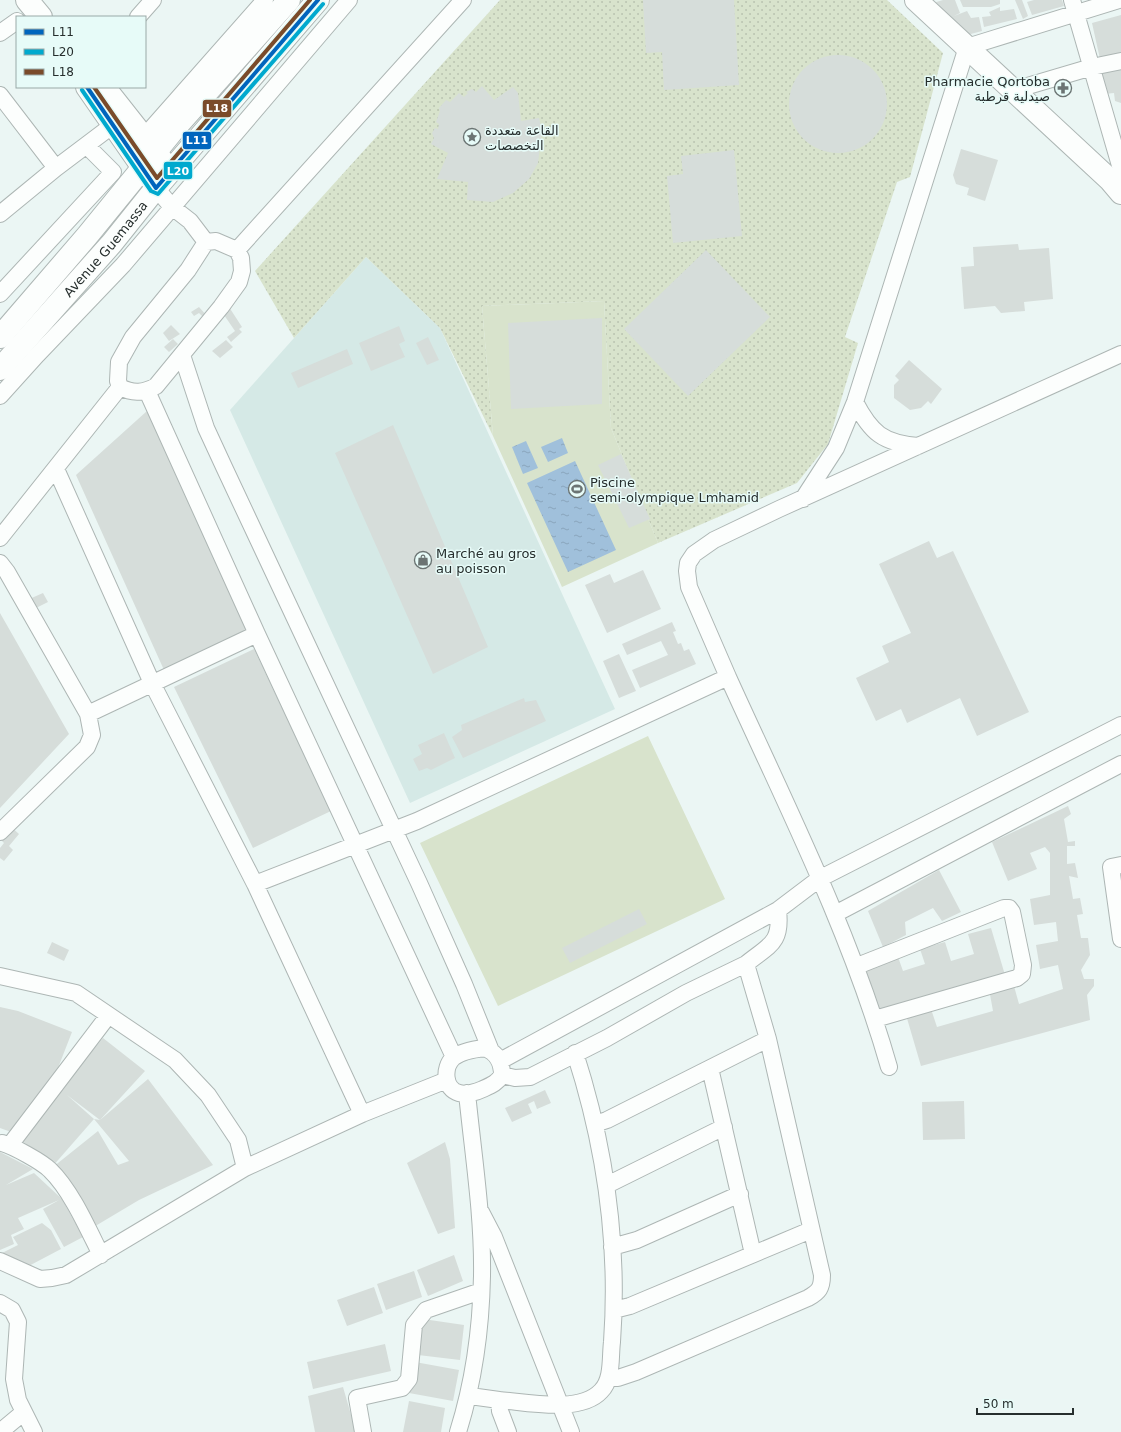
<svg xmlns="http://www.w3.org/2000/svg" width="1121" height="1432" font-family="'DejaVu Sans','Noto Naskh Arabic',sans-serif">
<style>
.built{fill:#d5e9e6}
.park{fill:url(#park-dots)}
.garden{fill:#d8e3cc}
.water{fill:url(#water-ripples)}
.building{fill:#d6ddda}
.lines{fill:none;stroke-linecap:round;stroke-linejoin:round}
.street-casing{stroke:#adb6b4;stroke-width:18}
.secondary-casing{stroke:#adb6b4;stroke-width:24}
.street{stroke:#fcfefd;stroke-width:16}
.secondary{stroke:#fcfefd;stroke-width:22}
.bus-1-casing{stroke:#e7fbf8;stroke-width:7}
.bus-2-casing{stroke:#e7fbf8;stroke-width:7}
.bus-3-casing{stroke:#e7fbf8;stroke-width:7}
.bus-1{stroke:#0065bd;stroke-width:4}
.bus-2{stroke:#00a9ce;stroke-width:4}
.bus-3{stroke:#7a4b2a;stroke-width:4}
.labels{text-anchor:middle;stroke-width:3;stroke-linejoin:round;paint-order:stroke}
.poi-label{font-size:13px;fill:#262e2d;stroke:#e7fbf8;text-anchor:start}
.street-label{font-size:13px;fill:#262e2d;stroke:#e7fbf8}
.line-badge{stroke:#e7fbf8;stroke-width:1.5}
.badge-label{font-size:11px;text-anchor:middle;font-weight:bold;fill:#fff}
</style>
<defs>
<pattern id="park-dots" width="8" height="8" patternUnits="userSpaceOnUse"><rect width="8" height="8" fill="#d8e3cc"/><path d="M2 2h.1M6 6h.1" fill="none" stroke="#b9c3b0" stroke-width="1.8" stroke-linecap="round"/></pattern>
<pattern id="water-ripples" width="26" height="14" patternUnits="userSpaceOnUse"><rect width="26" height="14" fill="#a0c0db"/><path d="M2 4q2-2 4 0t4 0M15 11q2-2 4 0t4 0" fill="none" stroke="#8aa5bc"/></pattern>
</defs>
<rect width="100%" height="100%" fill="#ebf6f4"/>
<path class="built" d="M 366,257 L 440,328 L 615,709 L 410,803 L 230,410 Z"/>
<path class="park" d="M 500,0 L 887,0 L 943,53 L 910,177 L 897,182 L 845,337 L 858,343 L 828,444 L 797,483 L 658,543 L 611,428 L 604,301 L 482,306 L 493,436 L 440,328 L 366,257 L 294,338 L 255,271 Z"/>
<path class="garden" d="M 604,301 L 611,428 L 658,543 L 562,587 L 493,436 L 482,306 Z
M 648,736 L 725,899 L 498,1006 L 420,843 Z"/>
<path class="water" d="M 562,438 L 568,453 L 548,462 L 541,447 Z
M 526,441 L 538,468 L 523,474 L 512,447 Z
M 575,461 L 616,550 L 568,572 L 527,483 Z"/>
<path class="building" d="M 643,0 L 734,0 L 739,85 L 664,90 L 662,52 L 646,53 Z
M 943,0 L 955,0 L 960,13 L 954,16 L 967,11 L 971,18 L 979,17 L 982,31 L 967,35 L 933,3 Z
M 960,0 L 1000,0 L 1000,4 L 991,7 L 963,7 Z
M 1015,0 L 1022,0 L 1028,16 L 1023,19 Z
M 1034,0 L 1062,0 L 1064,6 L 1032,15 L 1027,2 Z
M 1000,7 L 1000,11 L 1014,9 L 1017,19 L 984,27 L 982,17 L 991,16 L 989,12 Z
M 1121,15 L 1121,55 L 1100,59 L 1092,23 Z
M789 104a49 49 0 1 1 98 0a49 49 0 1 1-98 0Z
M 1121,67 L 1121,103 L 1115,101 L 1114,93 L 1104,94 L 1098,73 Z
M 482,86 L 494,100 L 513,87 L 518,93 L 521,121 L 539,118 L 542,130 L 538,163 L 529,179 L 513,193 L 493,202 L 467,200 L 468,182 L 437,179 L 448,153 L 431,144 L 434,138 L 432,133 L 435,128 L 438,129 L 439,124 L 436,122 L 440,111 L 439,108 L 446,100 L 450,102 L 459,93 L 464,97 L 468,93 L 466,92 L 472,89 L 476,92 Z
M 961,149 L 998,160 L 985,201 L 967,195 L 969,188 L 956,184 L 953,175 Z
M 734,150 L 742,236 L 673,243 L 667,176 L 683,174 L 681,156 Z
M 1018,244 L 1019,250 L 1049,248 L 1053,299 L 1024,302 L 1025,311 L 1001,313 L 995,306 L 964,309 L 961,267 L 974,266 L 973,247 Z
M 706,250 L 770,317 L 688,396 L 624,329 Z
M 199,307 L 207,316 L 203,317 L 199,313 L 194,316 L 191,312 Z
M 229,307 L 242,327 L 239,329 L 242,332 L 231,342 L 227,337 L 235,331 L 222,312 Z
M 602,318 L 602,404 L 511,409 L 508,323 Z
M 171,325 L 180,334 L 169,341 L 163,333 Z
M 399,326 L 405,341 L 399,344 L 405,357 L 371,371 L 359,343 Z
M 428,337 L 439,360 L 427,365 L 416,343 Z
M 173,339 L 178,344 L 169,352 L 164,347 Z
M 226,340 L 233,347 L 220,358 L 212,351 Z
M 347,349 L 353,364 L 298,388 L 291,373 Z
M 909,360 L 942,389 L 931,404 L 928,401 L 921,408 L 910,410 L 894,398 L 894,385 L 899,380 L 895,376 Z
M 147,411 L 248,632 L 164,670 L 76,475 Z
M 393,425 L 488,647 L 433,674 L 335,453 Z
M 621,454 L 650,519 L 629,528 L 598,465 Z
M 929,541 L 937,558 L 953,551 L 1029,712 L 977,736 L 960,698 L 907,723 L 901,709 L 876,721 L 856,678 L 889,662 L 882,646 L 911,633 L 879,564 Z
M 643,570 L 661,609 L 607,633 L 585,585 L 610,574 L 614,583 Z
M 43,593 L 48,602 L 32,610 L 27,600 Z
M 0,613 L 69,734 L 0,808 Z
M 672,622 L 676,631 L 673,632 L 678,644 L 681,643 L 684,651 L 689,649 L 696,664 L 640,688 L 632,670 L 668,655 L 661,641 L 627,655 L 622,644 Z
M 254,649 L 331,811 L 253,848 L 174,687 Z
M 619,654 L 636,691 L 619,698 L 603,661 Z
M 524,698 L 525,702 L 536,700 L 546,721 L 463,758 L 452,737 L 462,730 L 461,725 Z
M 444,733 L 455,758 L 431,770 L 427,768 L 419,771 L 413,759 L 422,754 L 418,745 Z
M 1068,806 L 1071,814 L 1064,819 L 1068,842 L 1075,841 L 1075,846 L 1067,846 L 1067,864 L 1075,863 L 1078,878 L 1069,876 L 1073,899 L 1080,898 L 1083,914 L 1077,915 L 1081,938 L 1088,938 L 1090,955 L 1081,970 L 1084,979 L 1094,979 L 1094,986 L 1087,995 L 1090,1020 L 921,1066 L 906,1015 L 931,1009 L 937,1027 L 993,1011 L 989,989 L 1014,986 L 1019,1004 L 1063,989 L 1058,965 L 1040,969 L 1036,945 L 1058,941 L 1056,922 L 1034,925 L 1030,899 L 1050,895 L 1050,853 L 1045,847 L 1030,853 L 1037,869 L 1008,881 L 992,842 Z
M 10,826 L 19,834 L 9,846 L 13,850 L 4,861 L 0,858 L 0,848 L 4,843 L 0,839 Z
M 939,870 L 961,912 L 942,921 L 933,908 L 905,922 L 906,935 L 883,947 L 868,911 Z
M 639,909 L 647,924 L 570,963 L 562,948 Z
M 991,928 L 1005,975 L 877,1013 L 864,967 L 898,957 L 903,971 L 925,964 L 920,949 L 945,942 L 951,961 L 974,954 L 968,934 Z
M 52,942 L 69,950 L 64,961 L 47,953 Z
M 0,1007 L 18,1011 L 72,1032 L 49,1091 L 11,1132 L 0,1128 Z
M 103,1038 L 145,1071 L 100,1120 L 67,1095 L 94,1119 L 100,1120 L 148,1079 L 213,1165 L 139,1200 L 92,1228 L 53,1167 L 98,1131 L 118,1165 L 129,1161 L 94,1119 L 52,1167 L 19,1138 Z
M 545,1090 L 551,1103 L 537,1109 L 534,1101 L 528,1104 L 532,1113 L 512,1122 L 505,1108 Z
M 964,1101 L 965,1139 L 923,1140 L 922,1102 Z
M 445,1142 L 450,1159 L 455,1228 L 438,1234 L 407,1163 Z
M 0,1152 L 33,1169 L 6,1185 L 34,1173 L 62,1199 L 83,1237 L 64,1247 L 43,1209 L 59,1200 L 18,1218 L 24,1229 L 11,1235 L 14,1244 L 0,1250 Z
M 42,1223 L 51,1230 L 61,1249 L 23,1269 L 2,1253 L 18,1245 L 13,1237 Z
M 454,1255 L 463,1281 L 428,1296 L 417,1270 Z
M 414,1271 L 422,1297 L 386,1310 L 377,1284 Z
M 374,1287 L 383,1313 L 347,1326 L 337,1300 Z
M 423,1319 L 464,1325 L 460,1360 L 418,1355 Z
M 385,1344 L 391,1371 L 313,1389 L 307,1362 Z
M 415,1362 L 459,1370 L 453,1401 L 409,1393 Z
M 343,1387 L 356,1432 L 315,1432 L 308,1396 Z
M 409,1401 L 445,1408 L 441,1432 L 403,1432 Z"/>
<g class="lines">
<g class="street-casing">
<path id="street" d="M 1072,0 L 1121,169
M 138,17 L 153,0
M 0,33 L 17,21
M 1014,90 L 1092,67 L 1121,61
M 0,95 L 56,168
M 144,137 L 265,0
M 156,188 L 172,207 L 190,221 L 206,242
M 0,214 L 56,168 L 113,125
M 216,241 L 237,250 L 241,258 L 242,271 L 239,282 L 221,307 L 156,386 C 144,393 133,394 120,387 L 118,381 L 119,362 L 133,337 L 188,270 L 206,242 Z
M 237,250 L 463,0
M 0,294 L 113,172 L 87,146
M 182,355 L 206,428 L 224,467 L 419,883 L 464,984 L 491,1051
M 147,391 L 257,634 L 454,1057
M 0,396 L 37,355 L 123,265 L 349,0
M 855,402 C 871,433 883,443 918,446
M 56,469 L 152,683 L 255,884 L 362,1114
M 803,499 L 836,448 L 855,402 L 967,47 L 1119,0
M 0,538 L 120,387
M 0,563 L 7,572 L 88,714 L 92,735 L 87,747 L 0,832
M 728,677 C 786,805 850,931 889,1067
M 88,714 L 257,634
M 1121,865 L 1111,867 L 1121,939
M 255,884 L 417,821 L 728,677 L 689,587 L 687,571 L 688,563 L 694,554 L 714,540 L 779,509 L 1121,354
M 835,914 L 1121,764
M 746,964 C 769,945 782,944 778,910
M 857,966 L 1004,908 L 1009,908 L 1012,912 L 1023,965 L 1022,974 L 1017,978 L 875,1019
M 0,976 L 76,993 L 175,1060 L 208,1095 L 238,1140 L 245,1168
M 485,1048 C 497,1053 502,1062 502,1075 C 497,1083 492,1085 483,1089 C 477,1092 466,1095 459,1093 C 444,1089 443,1068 453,1058 C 460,1052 476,1049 485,1048 Z
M 500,1061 L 778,910 L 819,879 L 1121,725
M 710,1068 L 753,1254
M 502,1075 L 515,1078 L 530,1077 L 607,1038 L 686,993 L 746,964 L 768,1039 L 822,1275 C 822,1288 819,1292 808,1298 L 636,1372 L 618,1378 L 609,1378
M 595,1124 L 607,1120 L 768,1039
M 2,1143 C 13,1146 42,1162 50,1170 C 71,1190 88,1229 101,1255
M 10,1145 L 108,1016
M 607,1185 L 724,1127
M 481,1212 L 494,1237 L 571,1432
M 612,1247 L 637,1240 L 740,1194
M 0,1261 L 40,1279 L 52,1278 L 66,1275 L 245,1168 L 362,1114 L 447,1080
M 0,1303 L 12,1310 L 18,1322 L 14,1379 L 18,1400 L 34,1432
M 614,1310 L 630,1306 L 811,1230
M 470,1396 L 499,1400 L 500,1411 L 508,1432
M 499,1400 C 526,1402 580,1414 601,1391 C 613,1379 610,1357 612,1342 C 619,1244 605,1146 575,1053
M 0,1432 L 24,1412
M 363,1432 L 357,1398 L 402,1388 L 409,1379 L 414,1325 L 426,1310 L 481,1291
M 458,1432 C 474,1381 481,1329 482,1276 C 483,1215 473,1154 467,1093"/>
</g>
<g class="secondary-casing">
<g id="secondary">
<path d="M 27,0 L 41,17"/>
<path d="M 916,0 L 1110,180 L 1121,193"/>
<path d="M 87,87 L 150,178"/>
<path d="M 104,87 L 164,163"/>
<path d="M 0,337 L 87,236 L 175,128 L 289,0"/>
<path id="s1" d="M 0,369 L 112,243 L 156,188 L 318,0"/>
</g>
</g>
<use href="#street" class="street"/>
<use href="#secondary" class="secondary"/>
<g class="bus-1-casing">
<path id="bus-1" d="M 87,87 L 156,188 L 318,0"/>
</g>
<g class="bus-2-casing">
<path id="bus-2" d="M 82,90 L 151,191 L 158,194 L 323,4"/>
</g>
<g class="bus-3-casing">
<path id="bus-3" d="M 94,87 L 157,178 L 310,0"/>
</g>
<use href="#bus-1" class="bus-1"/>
<use href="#bus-2" class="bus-2"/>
<use href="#bus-3" class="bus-3"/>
</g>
<defs>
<g id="pharmacy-ring" transform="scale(0.9)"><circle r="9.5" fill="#e7fbf8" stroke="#6b7473" stroke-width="1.5"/><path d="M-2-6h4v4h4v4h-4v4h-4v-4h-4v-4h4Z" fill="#6b7473"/></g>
<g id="sight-ring" transform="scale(0.9)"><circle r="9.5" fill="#e7fbf8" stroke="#6b7473" stroke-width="1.5"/><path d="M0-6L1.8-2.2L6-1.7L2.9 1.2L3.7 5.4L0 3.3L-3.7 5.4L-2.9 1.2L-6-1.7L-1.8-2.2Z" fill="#6b7473"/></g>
<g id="stadium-ring" transform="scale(0.9)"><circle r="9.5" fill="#e7fbf8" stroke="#6b7473" stroke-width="1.5"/><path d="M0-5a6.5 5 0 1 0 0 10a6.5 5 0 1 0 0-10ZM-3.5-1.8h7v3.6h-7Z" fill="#6b7473"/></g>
<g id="shop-ring" transform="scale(0.9)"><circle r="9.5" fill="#e7fbf8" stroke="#6b7473" stroke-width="1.5"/><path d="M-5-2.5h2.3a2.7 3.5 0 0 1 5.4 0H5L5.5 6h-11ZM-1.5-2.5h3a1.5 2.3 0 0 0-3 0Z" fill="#6b7473"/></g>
</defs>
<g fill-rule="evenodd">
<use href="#pharmacy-ring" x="1063" y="88"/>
<use href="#sight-ring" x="472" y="137"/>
<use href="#stadium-ring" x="577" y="489"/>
<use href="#shop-ring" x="423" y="560"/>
</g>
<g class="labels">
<g class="poi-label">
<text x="1050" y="86" text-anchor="end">Pharmacie Qortoba<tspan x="1050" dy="15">صيدلية قرطبة</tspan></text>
<text x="485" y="135">القاعة متعددة<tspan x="485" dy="15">التخصصات</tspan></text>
<text x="590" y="487">Piscine<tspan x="590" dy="15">semi-olympique Lmhamid</tspan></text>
<text x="436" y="558">Marché au gros<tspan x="436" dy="15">au poisson</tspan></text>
</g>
<g class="street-label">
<text dy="5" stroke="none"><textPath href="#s1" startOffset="160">Avenue Guemassa</textPath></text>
</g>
</g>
<g class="line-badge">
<rect x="202" y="99" width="30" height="19" rx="4" fill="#7a4b2a"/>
<rect x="182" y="131" width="30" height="19" rx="4" fill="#0065bd"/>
<rect x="163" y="161" width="30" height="19" rx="4" fill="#00a9ce"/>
</g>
<g class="badge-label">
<text x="217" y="112">L18</text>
<text x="197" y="144">L11</text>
<text x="178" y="175">L20</text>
</g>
<rect x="16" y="16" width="130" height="72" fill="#e7fbf8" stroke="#9aa9a7"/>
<rect x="24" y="29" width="20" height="6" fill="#0065bd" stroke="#9aa9a7"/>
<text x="52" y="36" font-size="12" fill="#262e2d">L11</text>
<rect x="24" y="49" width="20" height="6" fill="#00a9ce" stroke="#9aa9a7"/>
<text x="52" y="56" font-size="12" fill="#262e2d">L20</text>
<rect x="24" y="69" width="20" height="6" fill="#7a4b2a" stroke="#9aa9a7"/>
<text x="52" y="76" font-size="12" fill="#262e2d">L18</text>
<path d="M977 1408v6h96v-6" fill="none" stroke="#262e2d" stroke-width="2"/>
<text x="983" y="1408" font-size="12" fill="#262e2d" stroke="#e7fbf8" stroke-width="3" paint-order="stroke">50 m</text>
</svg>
